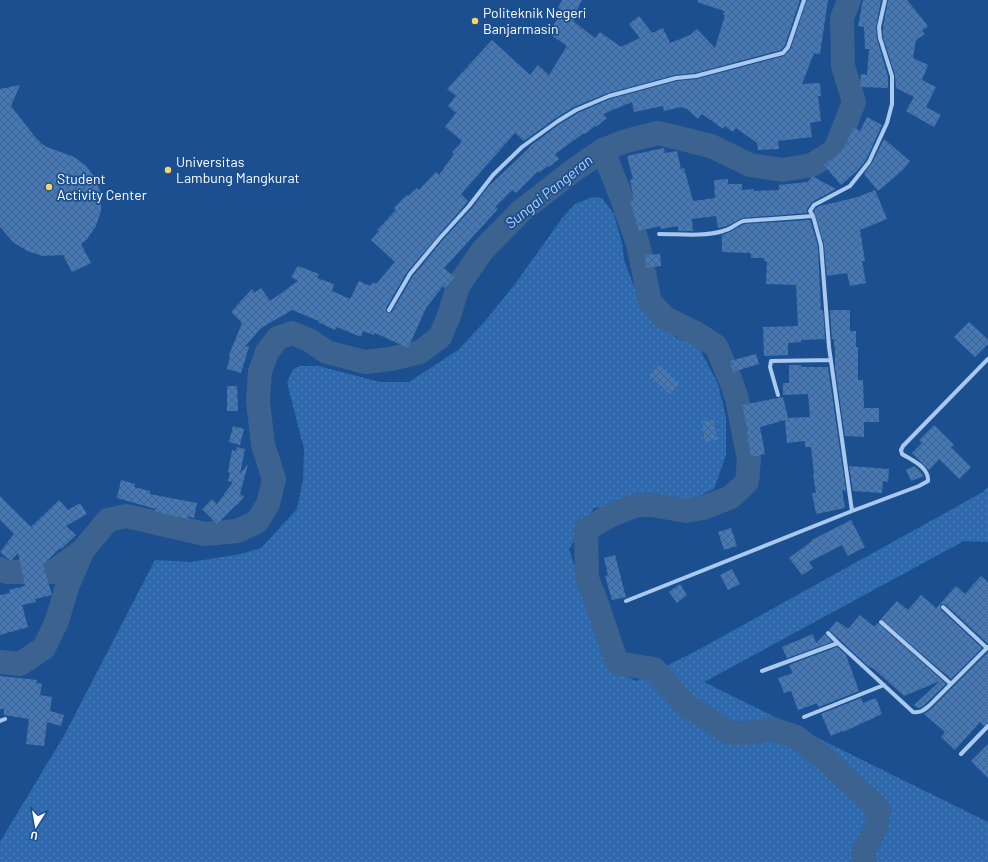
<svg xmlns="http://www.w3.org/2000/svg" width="988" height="862" font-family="Barlow,sans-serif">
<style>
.green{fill:url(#green-dots)}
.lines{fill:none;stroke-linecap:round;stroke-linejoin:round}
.river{stroke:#3c6290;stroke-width:24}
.building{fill:url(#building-cross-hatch)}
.street{stroke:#a9c9ee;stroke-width:4}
.poi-dot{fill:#ffd166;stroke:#1b4f8f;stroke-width:1.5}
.labels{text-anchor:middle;stroke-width:3.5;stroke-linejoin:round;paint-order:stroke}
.poi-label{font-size:14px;fill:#fff;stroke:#1b4f8f;text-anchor:start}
.water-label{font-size:15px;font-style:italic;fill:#b5d3f5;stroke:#1b4f8f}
</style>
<defs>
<pattern id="green-dots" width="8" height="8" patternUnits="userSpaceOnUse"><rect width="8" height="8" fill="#2e69ad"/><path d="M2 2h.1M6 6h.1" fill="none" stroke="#4d80b9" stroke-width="1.8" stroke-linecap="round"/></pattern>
<pattern id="building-cross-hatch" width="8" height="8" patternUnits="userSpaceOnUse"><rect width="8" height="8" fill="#4478b7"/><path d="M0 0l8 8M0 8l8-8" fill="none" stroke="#486282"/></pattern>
</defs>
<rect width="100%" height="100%" fill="#1b4f8f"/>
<path class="green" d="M 593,197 L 602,198 L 614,214 L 622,243 L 624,260 L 642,308 L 675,337 L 698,346 L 718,384 L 726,417 L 726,455 L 714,489 L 705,493 L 691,502 L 594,508 L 569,549 L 607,667 L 636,681 L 698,650 L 983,492 L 988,487 L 988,542 L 964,541 L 704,682 L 988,822 L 988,862 L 0,862 L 0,842 L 65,734 L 155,560 L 191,562 L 241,554 L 261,548 L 297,509 L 303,479 L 304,449 L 287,383 L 293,369 L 300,366 L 318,366 L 380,382 L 409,382 L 458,350 L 485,321 L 515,284 L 563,217 L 575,204 Z"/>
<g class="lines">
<path class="river" d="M 603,150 L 624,204 L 638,244 L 650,302 L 665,318 L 696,333 L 716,346 L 731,381 L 737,399 L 749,460 L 747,482 L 731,497 L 703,508 L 686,511 L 652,505 L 637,505 L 614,514 L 586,529 L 587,578 L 596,601 L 617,663 L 654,669 L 686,705 L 730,733 L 747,733 L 772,729 L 796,737 L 820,755 L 867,798 L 879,810 L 876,827 L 863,853 L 864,862
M 0,569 L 7,572 L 53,572 L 82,551
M 0,662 L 20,664 L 44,648 L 57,621 L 67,587 L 83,550 L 108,520 L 126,516 L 205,534 L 237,531 L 257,522 L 268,504 L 274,479 L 263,445 L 258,401 L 260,372 L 267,352 L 278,338 L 292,333 L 309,340 L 327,352 L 365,362 L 391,359 L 420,352 L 440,337 L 449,316 L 458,286 L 482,251 L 521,211 L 574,170 L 603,150 L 626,141 L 658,133 L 711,146 L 750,165 L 783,170 L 812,165 L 835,150 L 854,102 L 843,66 L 842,18 L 849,0"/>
</g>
<path class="building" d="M 562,0 L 582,0 L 573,18 L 575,19 L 573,21 L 595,38 L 600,32 L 621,47 L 640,38 L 629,24 L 639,16 L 652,33 L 663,28 L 670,43 L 690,35 L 697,29 L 715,48 L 725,15 L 723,15 L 724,11 L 697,2 L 698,0 L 800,0 L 785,45 L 781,50 L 695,73 L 675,75 L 608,93 L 574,107 L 556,118 L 524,141 L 515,133 L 461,194 L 468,201 L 407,272 L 386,308 L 386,311 L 388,313 L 392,312 L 413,276 L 442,241 L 472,208 L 488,187 L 530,147 L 530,146 L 560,124 L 578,113 L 610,99 L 677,81 L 697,79 L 784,56 L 791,48 L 807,0 L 828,0 L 820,54 L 814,53 L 802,84 L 820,83 L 821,96 L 818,96 L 821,121 L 810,123 L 812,137 L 778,141 L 779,149 L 758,150 L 757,143 L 736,128 L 733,132 L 725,126 L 723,129 L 702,114 L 698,119 L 686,108 L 685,109 L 681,107 L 664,111 L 663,106 L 634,112 L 632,102 L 603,114 L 607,118 L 596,127 L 595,126 L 585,134 L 584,133 L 555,154 L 559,159 L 549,167 L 548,166 L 539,173 L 538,171 L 516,193 L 512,190 L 495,207 L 498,209 L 444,268 L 455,277 L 445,288 L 443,286 L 426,308 L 408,348 L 375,333 L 374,335 L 363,331 L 361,337 L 337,327 L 335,330 L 318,322 L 319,321 L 292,310 L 261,328 L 245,346 L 249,347 L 241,373 L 227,369 L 230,356 L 229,355 L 242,323 L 231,312 L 252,289 L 254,293 L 261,288 L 270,301 L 298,281 L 291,277 L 298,266 L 319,274 L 317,278 L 334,284 L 332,291 L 350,299 L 359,281 L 370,286 L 373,282 L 376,284 L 395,262 L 371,240 L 379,231 L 377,230 L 396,210 L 394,208 L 407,195 L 408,196 L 417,188 L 419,190 L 436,172 L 439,175 L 454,154 L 452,152 L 461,143 L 460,142 L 462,141 L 445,127 L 456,113 L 448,106 L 456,96 L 447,89 L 492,40 L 530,75 L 538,65 L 549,75 L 567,46 L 548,33 L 563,11 L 558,8 Z
M 863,0 L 881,0 L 876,27 L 877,39 L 888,77 L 888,88 L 860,87 L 861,74 L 867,75 L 869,49 L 865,49 L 864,27 L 858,26 Z
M 888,0 L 907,0 L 928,26 L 922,31 L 925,34 L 916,40 L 913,58 L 928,65 L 922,80 L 936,87 L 926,107 L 941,115 L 934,127 L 906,111 L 914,97 L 896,88 L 895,75 L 883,37 L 883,27 Z
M 20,85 L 11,106 L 35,137 L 42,144 L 47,147 L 74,157 L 86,166 L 96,179 L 101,195 L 101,211 L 96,226 L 87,239 L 81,244 L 91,263 L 72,272 L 63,255 L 43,256 L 27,251 L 13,242 L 0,227 L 0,89 Z
M 867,117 L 882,125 L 866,160 L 857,171 L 841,185 L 824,165 L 839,153 L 849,140 L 848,139 L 854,127 L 860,131 Z
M 884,139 L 910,161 L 903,170 L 878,191 L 864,174 L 872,163 Z
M 664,148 L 665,153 L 677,151 L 681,169 L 684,168 L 693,201 L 715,198 L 714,180 L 728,179 L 728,184 L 742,184 L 742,190 L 754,189 L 754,191 L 779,190 L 779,185 L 808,182 L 812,176 L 836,189 L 812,202 L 807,209 L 807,213 L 742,218 L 727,226 L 718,228 L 716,216 L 692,219 L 693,231 L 678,231 L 678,226 L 661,229 L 660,226 L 639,231 L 630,201 L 634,200 L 630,180 L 633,179 L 627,156 Z
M 875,190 L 887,219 L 860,230 L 865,261 L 862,261 L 866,283 L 850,286 L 847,273 L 827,276 L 824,244 L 814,211 L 816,208 L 820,206 L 858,197 Z
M 810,220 L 818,246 L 821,310 L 823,310 L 825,339 L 801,340 L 801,342 L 788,343 L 788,355 L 764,356 L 763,327 L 798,326 L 796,285 L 766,284 L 767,261 L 764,261 L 764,258 L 751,258 L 751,253 L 722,252 L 722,235 L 730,232 L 744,224 Z
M 660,254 L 661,266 L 646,268 L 645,255 Z
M 830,310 L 850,310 L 850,331 L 856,331 L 856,347 L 858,347 L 858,380 L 863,380 L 864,408 L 879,408 L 879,422 L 864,422 L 864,437 L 845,436 L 835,367 L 835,346 L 834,346 L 834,339 L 832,339 Z
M 969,322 L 988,339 L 988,344 L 975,357 L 954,337 Z
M 756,354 L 759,364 L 733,372 L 730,361 Z
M 659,365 L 679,384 L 670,394 L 649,375 Z
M 789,365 L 801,365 L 801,367 L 828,367 L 846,491 L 842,490 L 845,508 L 816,514 L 812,493 L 816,493 L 813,474 L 814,474 L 811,447 L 805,447 L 805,441 L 787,443 L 785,420 L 760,427 L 765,454 L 751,457 L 747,432 L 748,432 L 742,405 L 783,397 L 788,418 L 810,417 L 808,394 L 783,395 L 783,383 L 789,383 Z
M 227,386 L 237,386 L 238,411 L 227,411 Z
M 714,420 L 717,440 L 705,442 L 702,421 Z
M 934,425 L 954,445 L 951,447 L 971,467 L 959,479 L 939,459 L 929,470 L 912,453 L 922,443 L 919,440 Z
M 233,426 L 244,429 L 240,445 L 229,442 Z
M 237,447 L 245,449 L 240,474 L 248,464 L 240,494 L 244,497 L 237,505 L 237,504 L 217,524 L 202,509 L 212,499 L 217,504 L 233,482 L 228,481 L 230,473 L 228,472 L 232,450 L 236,451 Z
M 849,466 L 889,469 L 888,482 L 883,481 L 882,493 L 853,491 Z
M 915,466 L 924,476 L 911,481 L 906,470 Z
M 121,480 L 135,484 L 134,487 L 150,491 L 150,494 L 197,503 L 194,518 L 188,516 L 188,519 L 169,515 L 155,511 L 156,509 L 117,498 Z
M 0,496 L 31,527 L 59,500 L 68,510 L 80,503 L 87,514 L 66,526 L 76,535 L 61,549 L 60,548 L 43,565 L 52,595 L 35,599 L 36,602 L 22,605 L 28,627 L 0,635 L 0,595 L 10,593 L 9,590 L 25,586 L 18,553 L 11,561 L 0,552 L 14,534 L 0,520 Z
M 851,520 L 865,547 L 848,556 L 842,545 L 809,562 L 813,568 L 802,575 L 789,558 L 812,541 L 812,540 Z
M 731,528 L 737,546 L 724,550 L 718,532 Z
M 615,555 L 626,597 L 612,600 L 605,576 L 608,575 L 604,558 Z
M 732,569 L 740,584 L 728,590 L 720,575 Z
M 981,576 L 988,582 L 988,644 L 945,604 L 942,604 L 940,606 L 941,610 L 982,648 L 951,679 L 881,619 L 897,601 L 908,610 L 921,595 L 936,608 L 956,586 L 965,594 Z
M 680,584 L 687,595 L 677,603 L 669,592 Z
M 860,615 L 873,626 L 875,626 L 878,623 L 946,684 L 922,707 L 918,708 L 914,705 L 940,681 L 904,696 L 875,670 L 867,665 L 829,630 L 837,621 L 848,629 Z
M 813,634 L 816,643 L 825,634 L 832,642 L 787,658 L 782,647 Z
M 837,647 L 846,655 L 859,691 L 819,707 L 817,704 L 815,704 L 798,710 L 791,691 L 784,693 L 778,678 L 793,673 L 789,665 Z
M 988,652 L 988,723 L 984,726 L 980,722 L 955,750 L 941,737 L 945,732 L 924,714 L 932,708 Z
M 0,676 L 37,680 L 36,683 L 42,684 L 40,695 L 52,697 L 50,711 L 64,715 L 61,726 L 47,722 L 44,746 L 26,744 L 29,719 L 4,715 L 4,709 L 0,709 Z
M 861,698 L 863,703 L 876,698 L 882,714 L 843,732 L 842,731 L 831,736 L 821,714 Z
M 988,744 L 988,778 L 971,761 Z"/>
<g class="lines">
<path class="street" d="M 659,234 C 680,234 703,237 723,231 C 732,229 735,224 743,221 L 813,216
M 389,310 L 410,274 L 439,239 L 469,206 L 493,175 L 522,147 L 558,121 L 576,110 L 609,96 L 676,78 L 696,76 L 783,53 L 788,47 L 804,0
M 778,395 L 770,367 L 771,361 L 831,360
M 852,511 L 919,486 L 928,481 C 929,467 912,460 902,454 L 901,450 L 903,446 L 988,359
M 626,601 L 852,511 L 829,347 L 821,245 L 813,216 L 810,211 L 814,205 L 850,186 L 869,162 L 887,123 L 892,104 L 892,76 L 880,38 L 879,27 L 885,0
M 943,607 L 987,648
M 881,622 L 951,684
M 828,633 L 838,643 L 913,712 C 921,713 924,710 930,705 L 988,647
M 762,671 L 838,643
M 804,717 L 884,685
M 0,721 L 5,719
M 961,754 L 988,726"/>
</g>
<g class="poi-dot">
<circle cx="475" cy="21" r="4"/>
<circle cx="168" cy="170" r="4"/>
<circle cx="49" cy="187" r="4"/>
</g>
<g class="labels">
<g class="poi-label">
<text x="483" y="18">Politeknik Negeri<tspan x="483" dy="16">Banjarmasin</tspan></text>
<text x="176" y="167">Universitas<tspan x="176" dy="16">Lambung Mangkurat</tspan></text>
<text x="57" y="184">Student<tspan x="57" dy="16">Activity Center</tspan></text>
</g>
<g class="water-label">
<text transform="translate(549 192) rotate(-39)" y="5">Sungai Pangeran</text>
</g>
</g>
<g transform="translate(36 826) rotate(191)" stroke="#1b4f8f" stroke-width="3" paint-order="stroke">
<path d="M0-3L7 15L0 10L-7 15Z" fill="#ffffff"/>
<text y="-6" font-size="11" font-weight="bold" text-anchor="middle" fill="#ffffff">U</text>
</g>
</svg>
